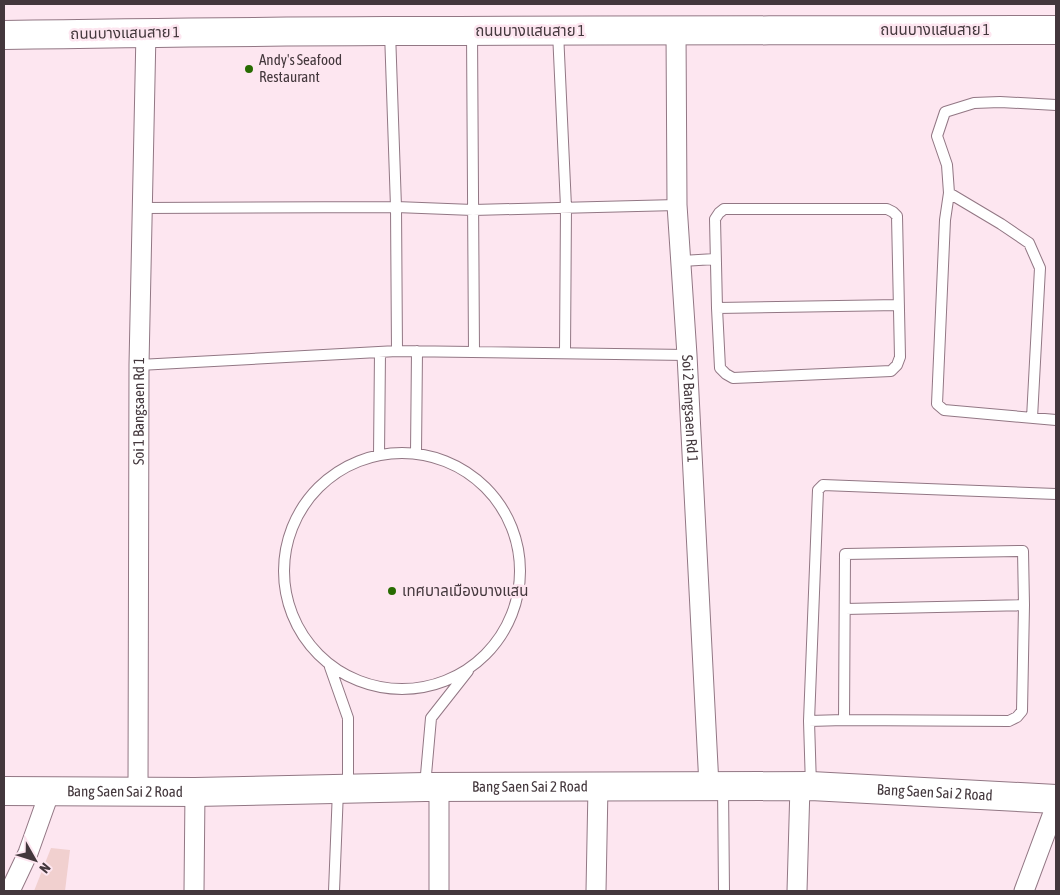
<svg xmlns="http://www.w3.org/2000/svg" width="1060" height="895" font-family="'Asap Condensed','Noto Sans Thai',sans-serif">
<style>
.building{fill:#f1d0cf}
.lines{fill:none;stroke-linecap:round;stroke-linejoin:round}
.lane-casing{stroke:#927784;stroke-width:12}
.street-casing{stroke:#927784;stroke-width:21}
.secondary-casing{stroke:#927784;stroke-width:30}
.lane{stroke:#fff;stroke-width:10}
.street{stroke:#fff;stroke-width:19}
.secondary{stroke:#fff;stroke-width:28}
.poi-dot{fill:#276b01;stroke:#fde6f0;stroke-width:2}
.labels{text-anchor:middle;stroke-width:5;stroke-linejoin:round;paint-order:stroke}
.street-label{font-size:15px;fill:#43373c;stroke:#fde6f0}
.poi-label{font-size:15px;fill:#43373c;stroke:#fde6f0;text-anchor:start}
</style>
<rect width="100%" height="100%" fill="#fde6f0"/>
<path class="building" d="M 51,848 L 70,850 L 65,891 L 34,891 Z"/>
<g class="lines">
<g class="lane-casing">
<path id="lane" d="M 390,32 L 396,207 L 397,351
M 472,32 L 474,352
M 558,32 L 566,207 L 565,353
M 1056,105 L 1000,102 L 974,103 L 945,112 L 937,136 L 947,165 L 949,193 L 945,220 L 937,404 L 944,410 L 1056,420
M 949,193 L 1001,224 L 1029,243 L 1040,268 L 1032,418
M 142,208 L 396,207 L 473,210 L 677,205
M 724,209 L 887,209 L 893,212 L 897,216 L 900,357 L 897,365 L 891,371 L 733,378 L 726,374 L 720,368 L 717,308 L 715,219 L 719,213 Z
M 682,261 L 715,259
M 717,308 L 899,305
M 139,365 L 397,351 L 687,355
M284 571a118 118 0 1 1 236 0a118 118 0 1 1-236 0Z
M 416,453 L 417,351
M 379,455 L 380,352
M 330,667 L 348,718 L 348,788
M 844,720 L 845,554 L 1023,551 L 1024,605 L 845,609
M 809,721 L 844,720 L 1009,721 L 1017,717 L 1022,711 L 1024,605
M 425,786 L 431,718 L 468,671
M 811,786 L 809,721 L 818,490 L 823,485 L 1056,494
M 723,787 L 724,891
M 334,891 L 338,790"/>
</g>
<g class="street-casing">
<g id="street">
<path id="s1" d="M 676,31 L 677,205 L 687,355 L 709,786"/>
<path id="s2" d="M 138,791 L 139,365 L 146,32"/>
<path d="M 10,891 L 28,853 L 50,791"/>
<path d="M 194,891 L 195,792"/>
<path d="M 439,891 L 439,787"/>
<path d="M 596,891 L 598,787"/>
<path d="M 797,891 L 800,786"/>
<path d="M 1024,891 L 1056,805"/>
</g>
</g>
<g class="secondary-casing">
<g id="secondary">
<path d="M 4,35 C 355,29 705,31 1056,30"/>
<path id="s3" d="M 4,791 L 195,792 L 425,787 L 811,786 L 1056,799"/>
</g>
</g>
<use href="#lane" class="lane"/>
<use href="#street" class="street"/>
<use href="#secondary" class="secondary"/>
</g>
<g class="poi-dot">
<circle cx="249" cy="69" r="5"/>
<circle cx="392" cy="591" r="5"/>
</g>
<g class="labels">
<g class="street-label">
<text x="935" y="35">ถนนบางแสนสาย 1</text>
<text x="530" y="36">ถนนบางแสนสาย 1</text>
<text transform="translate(125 33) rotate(-1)" y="5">ถนนบางแสนสาย 1</text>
<text dy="5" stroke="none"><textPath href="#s1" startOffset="378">Soi 2 Bangsaen Rd 1</textPath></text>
<text dy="5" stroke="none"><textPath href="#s2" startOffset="380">Soi 1 Bangsaen Rd 1</textPath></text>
<text dy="5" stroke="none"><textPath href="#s3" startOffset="526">Bang Saen Sai 2 Road</textPath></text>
<text dy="5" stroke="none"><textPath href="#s3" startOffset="121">Bang Saen Sai 2 Road</textPath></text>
<text dy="5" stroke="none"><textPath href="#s3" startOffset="931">Bang Saen Sai 2 Road</textPath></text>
</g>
<g class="poi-label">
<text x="259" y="65">Andy's Seafood<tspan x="259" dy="17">Restaurant</tspan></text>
<text x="402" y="596">เทศบาลเมืองบางแสน</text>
</g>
</g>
<rect width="1060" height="895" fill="none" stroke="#43373c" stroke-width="10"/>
<g transform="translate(35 860) rotate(129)" stroke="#fde6f0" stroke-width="4" paint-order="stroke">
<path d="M0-4L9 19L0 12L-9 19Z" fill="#43373c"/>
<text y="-8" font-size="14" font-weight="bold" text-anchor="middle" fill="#43373c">N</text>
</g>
</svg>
